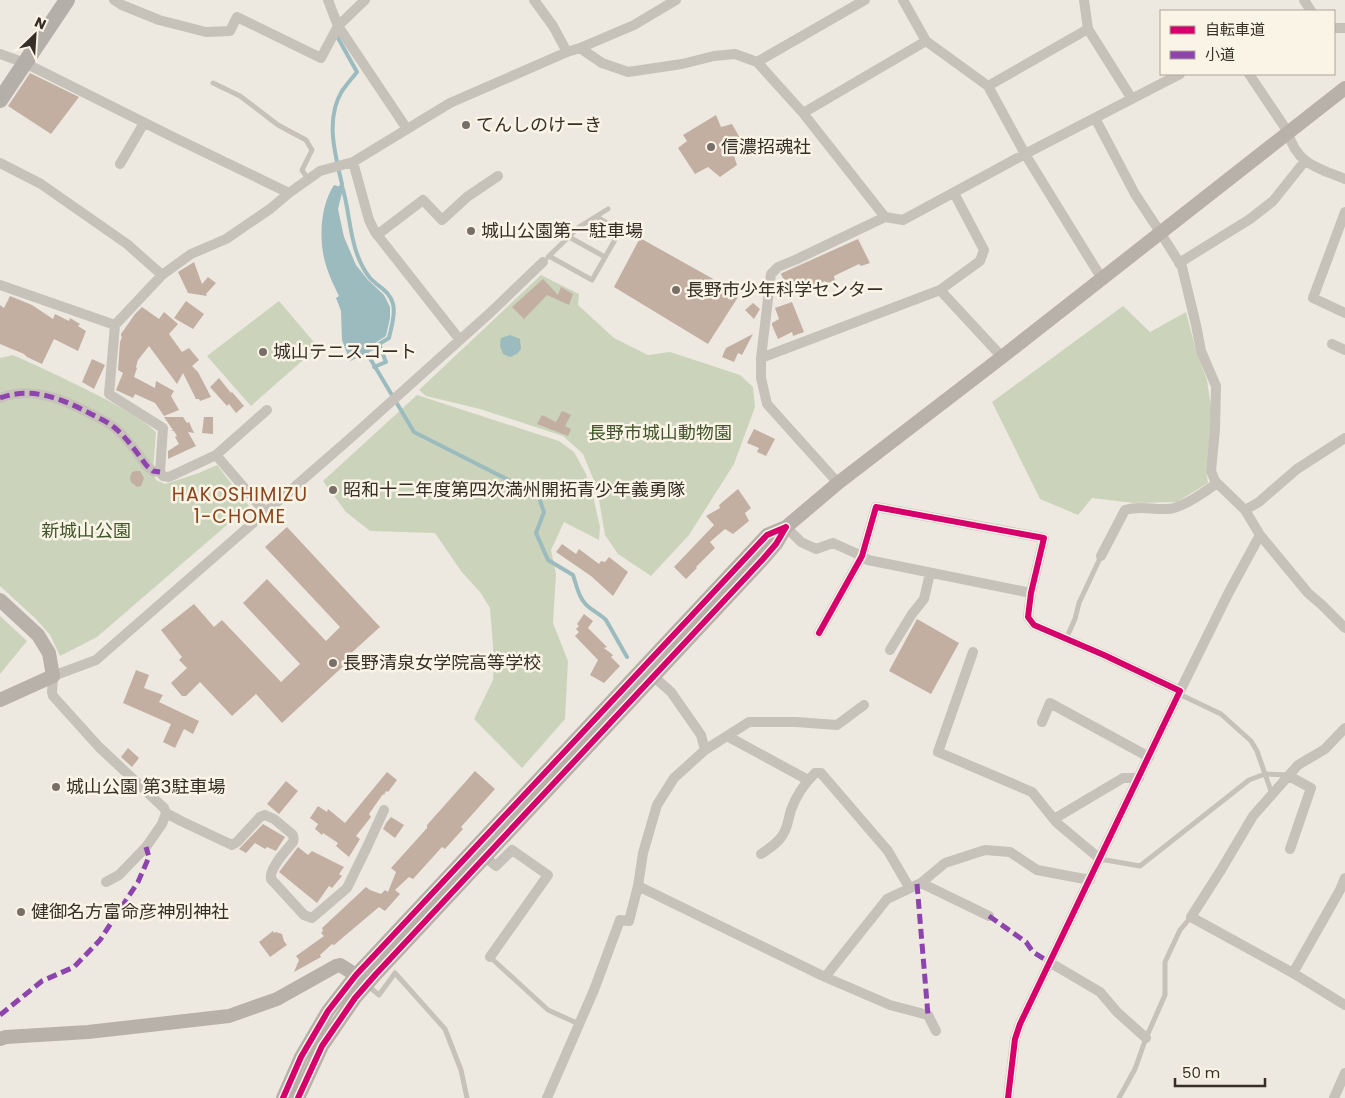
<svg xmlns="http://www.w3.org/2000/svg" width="1345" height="1098" font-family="Poppins,'Noto Sans JP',sans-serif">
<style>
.green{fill:#cbd4ba}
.water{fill:#9bbbbf}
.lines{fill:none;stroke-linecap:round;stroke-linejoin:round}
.stream{stroke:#9bbbbf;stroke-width:4}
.building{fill:#c2afa2}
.lane{stroke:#c6c1b9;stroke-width:5}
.street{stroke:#c6c1b9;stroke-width:10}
.secondary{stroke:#b7b1a9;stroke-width:14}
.primary{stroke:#b5afa9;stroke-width:16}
.quiet{stroke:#8e44ad;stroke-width:5;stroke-dasharray:10 5;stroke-linecap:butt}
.cycleway-casing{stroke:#faf4e7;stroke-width:9}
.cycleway{stroke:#d6006c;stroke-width:6}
.poi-dot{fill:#776f68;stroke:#faf4e7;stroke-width:2}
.labels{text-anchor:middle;stroke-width:5;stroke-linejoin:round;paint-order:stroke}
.poi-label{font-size:18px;fill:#372e27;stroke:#faf4e7;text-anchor:start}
.park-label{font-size:18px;fill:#40562a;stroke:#faf4e7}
.neighbourhood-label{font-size:19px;letter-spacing:1px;fill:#89461d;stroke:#faf4e7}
</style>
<rect width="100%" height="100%" fill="#ede9e1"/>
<path class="green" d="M 541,275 L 579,294 L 578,305 L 614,338 L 648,355 L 670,352 L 740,375 L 753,387 L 755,407 L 734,464 L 689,535 L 651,576 L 618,554 L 605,535 L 597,488 L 583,454 L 563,436 L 480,409 L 426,396 L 419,390 Z
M 279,301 L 318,347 L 251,406 L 207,356 Z
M 1123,306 L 1150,332 L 1186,312 L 1196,351 L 1207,380 L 1212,414 L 1206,470 L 1208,483 L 1177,502 L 1134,503 L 1092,498 L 1078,515 L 1040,499 L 992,402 Z
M 13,355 C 45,369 76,384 107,400 C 124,409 142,419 156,432 L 153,471 L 156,480 L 165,484 L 199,473 L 217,465 L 249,506 L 97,637 L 60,656 L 50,635 L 36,619 L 0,586 L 0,358 Z
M 417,395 L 559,441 L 574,452 L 586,474 L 593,496 L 600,527 L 599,540 L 564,522 L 551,550 L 556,574 L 553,623 L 568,661 L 565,719 L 522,768 L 474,719 L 493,680 L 494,659 L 490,608 L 480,592 L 461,571 L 435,533 L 370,531 L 346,512 L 323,481 Z
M 0,616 L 27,641 L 0,674 Z"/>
<path class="water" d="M 334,185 L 341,187 L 342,193 L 338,209 L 344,237 L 356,265 L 368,280 L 384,295 L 390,307 L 390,318 L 386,336 L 375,343 L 378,348 L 350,361 L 342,340 L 341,311 L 336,298 L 339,296 C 333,284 327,271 324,258 C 319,235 321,205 334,185 Z
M 510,335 L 520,339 L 521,349 L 517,354 L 510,357 L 503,354 L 500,346 L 501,338 Z"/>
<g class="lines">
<path class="stream" d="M 338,38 L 357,72 C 352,78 347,84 342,91 C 325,119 335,154 342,184 L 340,190
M 342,186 C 349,208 349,232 357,254 C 360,262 365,272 370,278 C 378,287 390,291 393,304 C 396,314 391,328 389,338 L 379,344 L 386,362 L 374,367
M 365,350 L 414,432 L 538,495 L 544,512 L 536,533 L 548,560 L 573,575 C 577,587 579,600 590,608 C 595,612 601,615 606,620 L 627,657"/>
</g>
<path class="building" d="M 30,73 L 79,97 L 51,134 L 8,106 Z
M 716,115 L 721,127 L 732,124 L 744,145 L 733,153 L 737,165 L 720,177 L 708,167 L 695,174 L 678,148 L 687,141 L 683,135 Z
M 640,238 L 740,294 L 708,344 L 614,287 Z
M 858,239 L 870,263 L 861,266 L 859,264 L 834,276 L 835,281 L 827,283 L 825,281 L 818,284 L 817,283 L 790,294 L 781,274 L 782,273 Z
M 194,262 L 202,284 L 208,277 L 216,283 L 206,294 L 207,296 L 188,293 L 178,272 Z
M 543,279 L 558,295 L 561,287 L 573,294 L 569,305 L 547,295 L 524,319 L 512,307 Z
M 10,296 L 32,305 L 53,319 L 55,314 L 69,321 L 70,318 L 80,324 L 78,326 L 86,331 L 78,351 L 54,339 L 42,364 L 27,357 L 24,354 L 0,344 L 0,305 L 4,308 Z
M 186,301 L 204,314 L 193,329 L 174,318 Z
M 792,302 L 804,332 L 793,336 L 792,332 L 778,339 L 772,325 L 772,323 L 779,319 L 775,308 Z
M 753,303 L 760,309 L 754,319 L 745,310 Z
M 142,307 L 159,319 L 164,312 L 178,324 L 169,334 L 182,352 L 189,348 L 199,360 L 192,366 L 198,372 L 211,397 L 200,401 L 199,399 L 196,399 L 183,373 L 177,384 L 149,346 L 138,360 L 136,367 L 137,368 L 134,377 L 155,388 L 156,381 L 174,391 L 171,396 L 179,410 L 164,416 L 155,403 L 135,394 L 133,398 L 116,390 L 123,373 L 118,370 L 120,342 L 122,337 L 121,336 L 121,334 L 135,314 Z
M 753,334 L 742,355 L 738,353 L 734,362 L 722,357 L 726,348 Z
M 92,359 L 105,365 L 94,389 L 82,382 Z
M 219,378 L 231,393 L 232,392 L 244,406 L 236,413 L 229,404 L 227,406 L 210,387 Z
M 562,411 L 571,415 L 565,426 L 571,429 L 568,436 L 537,424 L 542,415 L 556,422 Z
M 164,417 L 183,417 L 187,423 L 189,422 L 194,433 L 188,432 L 196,446 L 168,459 L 168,451 L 179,444 L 175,437 L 177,436 L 174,431 L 171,431 L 173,430 Z
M 204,417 L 213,417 L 213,434 L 202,433 Z
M 754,429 L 775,439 L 766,456 L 757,452 L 759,448 L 747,443 Z
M 136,471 L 140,471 L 144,478 L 141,486 L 137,487 L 131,482 L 130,477 L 132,472 Z
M 738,489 L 751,508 L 745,513 L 749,521 L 733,534 L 725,529 L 710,542 L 715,548 L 696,567 L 697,568 L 686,579 L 674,567 L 714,525 L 706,516 L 720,508 L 719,505 Z
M 287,527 L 380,627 L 348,656 L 351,659 L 282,723 L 256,694 L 232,716 L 200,682 L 186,696 L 182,696 L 171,683 L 187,668 L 179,660 L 182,657 L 161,630 L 194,604 L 214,627 L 222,620 L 281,682 L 300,664 L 243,603 L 267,579 L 326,641 L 340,627 L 265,547 Z
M 562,544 L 576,554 L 579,549 L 599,564 L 601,561 L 605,562 L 609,557 L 628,572 L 613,596 L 591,576 L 556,552 Z
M 584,614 L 593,621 L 588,628 L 607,647 L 604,648 L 613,655 L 611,657 L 620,666 L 604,683 L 590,675 L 598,660 L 575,636 L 579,632 L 576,629 L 579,626 L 577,624 Z
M 917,619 L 959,643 L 931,694 L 889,671 Z
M 136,670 L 149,675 L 144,688 L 163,695 L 159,702 L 199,721 L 193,734 L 184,729 L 175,748 L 163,742 L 171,724 L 123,703 Z
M 128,748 L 139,758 L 132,767 L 121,757 Z
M 475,771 L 495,789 L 461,827 L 463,829 L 445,849 L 442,847 L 413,879 L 409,877 L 395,890 L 400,894 L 385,911 L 379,907 L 334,945 L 332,944 L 320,955 L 321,957 L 294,972 L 299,960 L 296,956 L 324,936 L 321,933 L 323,931 L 322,928 L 366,887 L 370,890 L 381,894 L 385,890 L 388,892 L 396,872 L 391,868 L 427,828 L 427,825 Z
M 387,772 L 397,780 L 388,792 L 386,791 L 384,795 L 383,794 L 369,814 L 371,817 L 356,836 L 360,839 L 349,857 L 336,846 L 338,843 L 323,833 L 322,835 L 315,829 L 318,824 L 310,818 L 318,806 L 327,812 L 328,809 L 345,823 Z
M 286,781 L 298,791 L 279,814 L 267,804 Z
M 391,817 L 404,825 L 395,838 L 383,829 L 386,823 Z
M 263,824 L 285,837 L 276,851 L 267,847 L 265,849 L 255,843 L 246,853 L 239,849 Z
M 298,847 L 308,855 L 312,851 L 344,867 L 339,874 L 342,876 L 332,888 L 329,886 L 317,903 L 279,872 Z
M 273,931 L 274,933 L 276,932 L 282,934 L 284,941 L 287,945 L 270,957 L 259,942 Z"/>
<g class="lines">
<path class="lane" d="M 213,83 L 240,96 L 278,125 L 306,140 L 312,150 L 302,170 L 308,179
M 569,237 L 605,257
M 549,256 L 592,280 L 620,231 L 597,217
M 548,257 L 579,227 L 608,209
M 1066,639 L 1075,619 L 1079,603 L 1101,556
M 1179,694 L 1221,714 L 1251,741 L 1257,751 L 1272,794
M 1100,859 L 1140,866 L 1249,780 L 1265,774 L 1288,775
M 490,957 L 548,1010 L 579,1024
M 367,985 L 379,995 L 395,973 L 445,1029 L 461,1070 L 467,1098
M 1119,1098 L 1135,1069 L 1146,1038 L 1165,995 L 1165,962 L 1180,930 L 1191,917"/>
<path class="street" d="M 114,0 L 122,5 L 159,20 L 206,32 L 230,31 L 237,17 L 321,58 L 338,26 L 328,0
M 365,0 L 338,26 L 407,129
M 534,0 L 553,26 L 567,52
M 1084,0 L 1088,29 L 1132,99
M 1304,0 L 1311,11
M 1334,28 L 1345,28
M 926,41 L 988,86 L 1025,154 L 1102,279
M 580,48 L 602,63 L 628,72 L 682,64 L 714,56 L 735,54 L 757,62 L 803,113 L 885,217 L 903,220 L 1025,154 L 1180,74
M 0,54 L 25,63 L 173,137 L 289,193
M 757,62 L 865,0
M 1249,74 L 1288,132 C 1296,164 1318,168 1345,179
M 988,86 L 1088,29
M 803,113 L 926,41 L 903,0
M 1095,118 L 1135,194 L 1160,232 L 1182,267 L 1196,325 L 1201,351 L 1216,386 L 1215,429 L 1211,471 L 1215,481 L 1245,510 L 1260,535
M 353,162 L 369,220 L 375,232 L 460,340
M 0,163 L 41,184 L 127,244 L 162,275
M 120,164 L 144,123
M 954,193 L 984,250 L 980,261 L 940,290 L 1002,357
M 1345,212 L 1313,298 L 1345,313
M 377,235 L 423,200 L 442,220 L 467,197 L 498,176
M 1179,263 L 1250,219 L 1273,201 L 1305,161
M 0,285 L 115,325 L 162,275 L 191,254 L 226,239 L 270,209 L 289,193 L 320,171 L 353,162 L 450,103 L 567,52 L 580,48 L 634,25 L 676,0
M 115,325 L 109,394 L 163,428 L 160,472 L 163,476 L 169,477 L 216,455 L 265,512
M 1332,344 L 1345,350
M 761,358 L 940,290
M 0,398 C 32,386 63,399 91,414 C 99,418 108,422 115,428 C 127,438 137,453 147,466 L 153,471 L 160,472
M 216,455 L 267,410
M 838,483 L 767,404 L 761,378 L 761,358 L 771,274 L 778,267 L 795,260 L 885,217
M 1245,510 L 1259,502 L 1297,469 L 1345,438
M 786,527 L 801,542 L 816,549 L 833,543 L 862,556 L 868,560 L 1031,593
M 1101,556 L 1125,510 C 1141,505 1152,510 1168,509 C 1183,508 1205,492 1217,483
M 819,633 L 862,556 L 876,507 L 1044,538 L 1031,593 L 1028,617 L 1034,625 L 1104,655 L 1180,691 L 1020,1024 L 1015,1039 L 1008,1098
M 890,650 L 912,614 L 924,599 L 930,573
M 973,652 L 938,752 L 1032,792 L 1057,823 L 1100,859
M 653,676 L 671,692 L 701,735 L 705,750
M 1180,691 L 1229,592 L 1260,535 L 1308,593 L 1322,605 L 1345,628
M 1042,722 L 1050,703 L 1149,757
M 1345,728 L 1325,749 L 1298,765 L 1253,816 L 1221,870 L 1191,917 L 1293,973 L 1345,1005
M 727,736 L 808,780
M 1289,776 L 1311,788 L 1290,849
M 166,813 L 181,821 L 232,845 L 237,842 L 260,817 L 265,815 L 274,819 L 292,834 C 294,836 294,838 293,842 C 286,851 269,868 271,879 L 304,915 L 312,918 L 347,888 L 367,847 L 384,810
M 1054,819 L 1123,778 L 1139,778
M 761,854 C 768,849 777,844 782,836 C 788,828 788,819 791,810 C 796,796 805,783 815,773 L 821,773 L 888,851 L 909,887
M 485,857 L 496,866 L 512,850 L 548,875 L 490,957
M 106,882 L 119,875 L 146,847 L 162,824 L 166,813 L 164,808 L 99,747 L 53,696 L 52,692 L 53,676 L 96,660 L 354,435 L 491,312 L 543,262
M 921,883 L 989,916
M 638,886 L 825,977 L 890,1005 L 928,1015 L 936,1031
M 1049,962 L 1100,992 L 1117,1012 L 1146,1038
M 1293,973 L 1340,890 L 1345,878
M 825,977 L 887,899 L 921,883 L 945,863 L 985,850 L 1010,852 L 1037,870 L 1090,880
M 547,1098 L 594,990 L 620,920 L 629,921 L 638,886 L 643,853 L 657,805 L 674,778 L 705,750 L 749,722 L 796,722 L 837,725 L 864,705
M 1334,1098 L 1345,1073"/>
<path class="secondary" d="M 0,600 L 38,635 L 49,653 L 53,676 L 0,700
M 0,1039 L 6,1037 L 88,1032 L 229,1016 L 277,999 L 336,966 L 340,965 L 356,975 L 362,980
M 283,1098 L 301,1057 L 328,1011 L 356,975 L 767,535 L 786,527 L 838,483 L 1002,357 L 1345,88
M 298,1098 L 322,1046 L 355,998 L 376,974 L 763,559 L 776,544 L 786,527"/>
<path class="primary" d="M 0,100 L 67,0"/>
<path class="quiet" d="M 0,398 C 32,386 63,399 91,414 C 99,418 108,422 115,428 C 127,438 137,453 147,466 L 153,471 L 160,472
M 917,884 L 928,1015
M 989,916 L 1026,942 L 1033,952 L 1049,962
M 0,1015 L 42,981 L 74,967 L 100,940 L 138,882 L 149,857 L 146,847"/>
<g class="cycleway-casing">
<path id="cycleway" d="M 819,633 L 862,556 L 876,507 L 1044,538 L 1031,593 L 1028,617 L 1034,625 L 1104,655 L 1180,691 L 1020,1024 L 1015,1039 L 1008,1098
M 283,1098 L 301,1057 L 328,1011 L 356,975 L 767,535 L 786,527
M 298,1098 L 322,1046 L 355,998 L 376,974 L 763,559 L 776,544 L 786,527"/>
</g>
<use href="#cycleway" class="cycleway"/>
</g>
<g class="poi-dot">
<circle cx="466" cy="125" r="5"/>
<circle cx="711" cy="147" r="5"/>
<circle cx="471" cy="231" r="5"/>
<circle cx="676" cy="290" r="5"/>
<circle cx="263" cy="352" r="5"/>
<circle cx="333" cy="490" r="5"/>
<circle cx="333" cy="663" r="5"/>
<circle cx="56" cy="787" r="5"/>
<circle cx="21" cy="912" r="5"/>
</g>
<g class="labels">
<g class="poi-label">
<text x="476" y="131">てんしのけーき</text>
<text x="721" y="153">信濃招魂社</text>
<text x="481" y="237">城山公園第一駐車場</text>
<text x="686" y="296">長野市少年科学センター</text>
<text x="273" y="358">城山テニスコート</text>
<text x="343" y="496">昭和十二年度第四次満州開拓青少年義勇隊</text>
<text x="343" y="669">長野清泉女学院高等学校</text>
<text x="66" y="793">城山公園 第3駐車場</text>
<text x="31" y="918">健御名方富命彦神別神社</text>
</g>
<g class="park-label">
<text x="660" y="439">長野市城山動物園</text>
<text x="86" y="537">新城山公園</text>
</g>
<g class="neighbourhood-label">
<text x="240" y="501">HAKOSHIMIZU<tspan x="240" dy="22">1-CHOME</tspan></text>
</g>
</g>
<rect x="1160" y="10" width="175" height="65" fill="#faf4e7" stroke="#aca59a"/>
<rect x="1170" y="26" width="25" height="8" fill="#d6006c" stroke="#aca59a"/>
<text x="1205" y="35" font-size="15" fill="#372e27">自転車道</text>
<rect x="1170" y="51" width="25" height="8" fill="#8e44ad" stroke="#aca59a"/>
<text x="1205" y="60" font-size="15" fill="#372e27">小道</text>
<g transform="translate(35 35) rotate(25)" stroke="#faf4e7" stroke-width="4" paint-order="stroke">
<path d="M0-4L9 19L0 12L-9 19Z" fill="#372e27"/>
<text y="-8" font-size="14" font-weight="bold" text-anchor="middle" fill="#372e27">N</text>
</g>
<path d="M1175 1078v8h90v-8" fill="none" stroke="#372e27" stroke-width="2.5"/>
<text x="1182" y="1078" font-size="15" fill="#372e27" stroke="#faf4e7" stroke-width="4" paint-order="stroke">50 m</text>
</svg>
